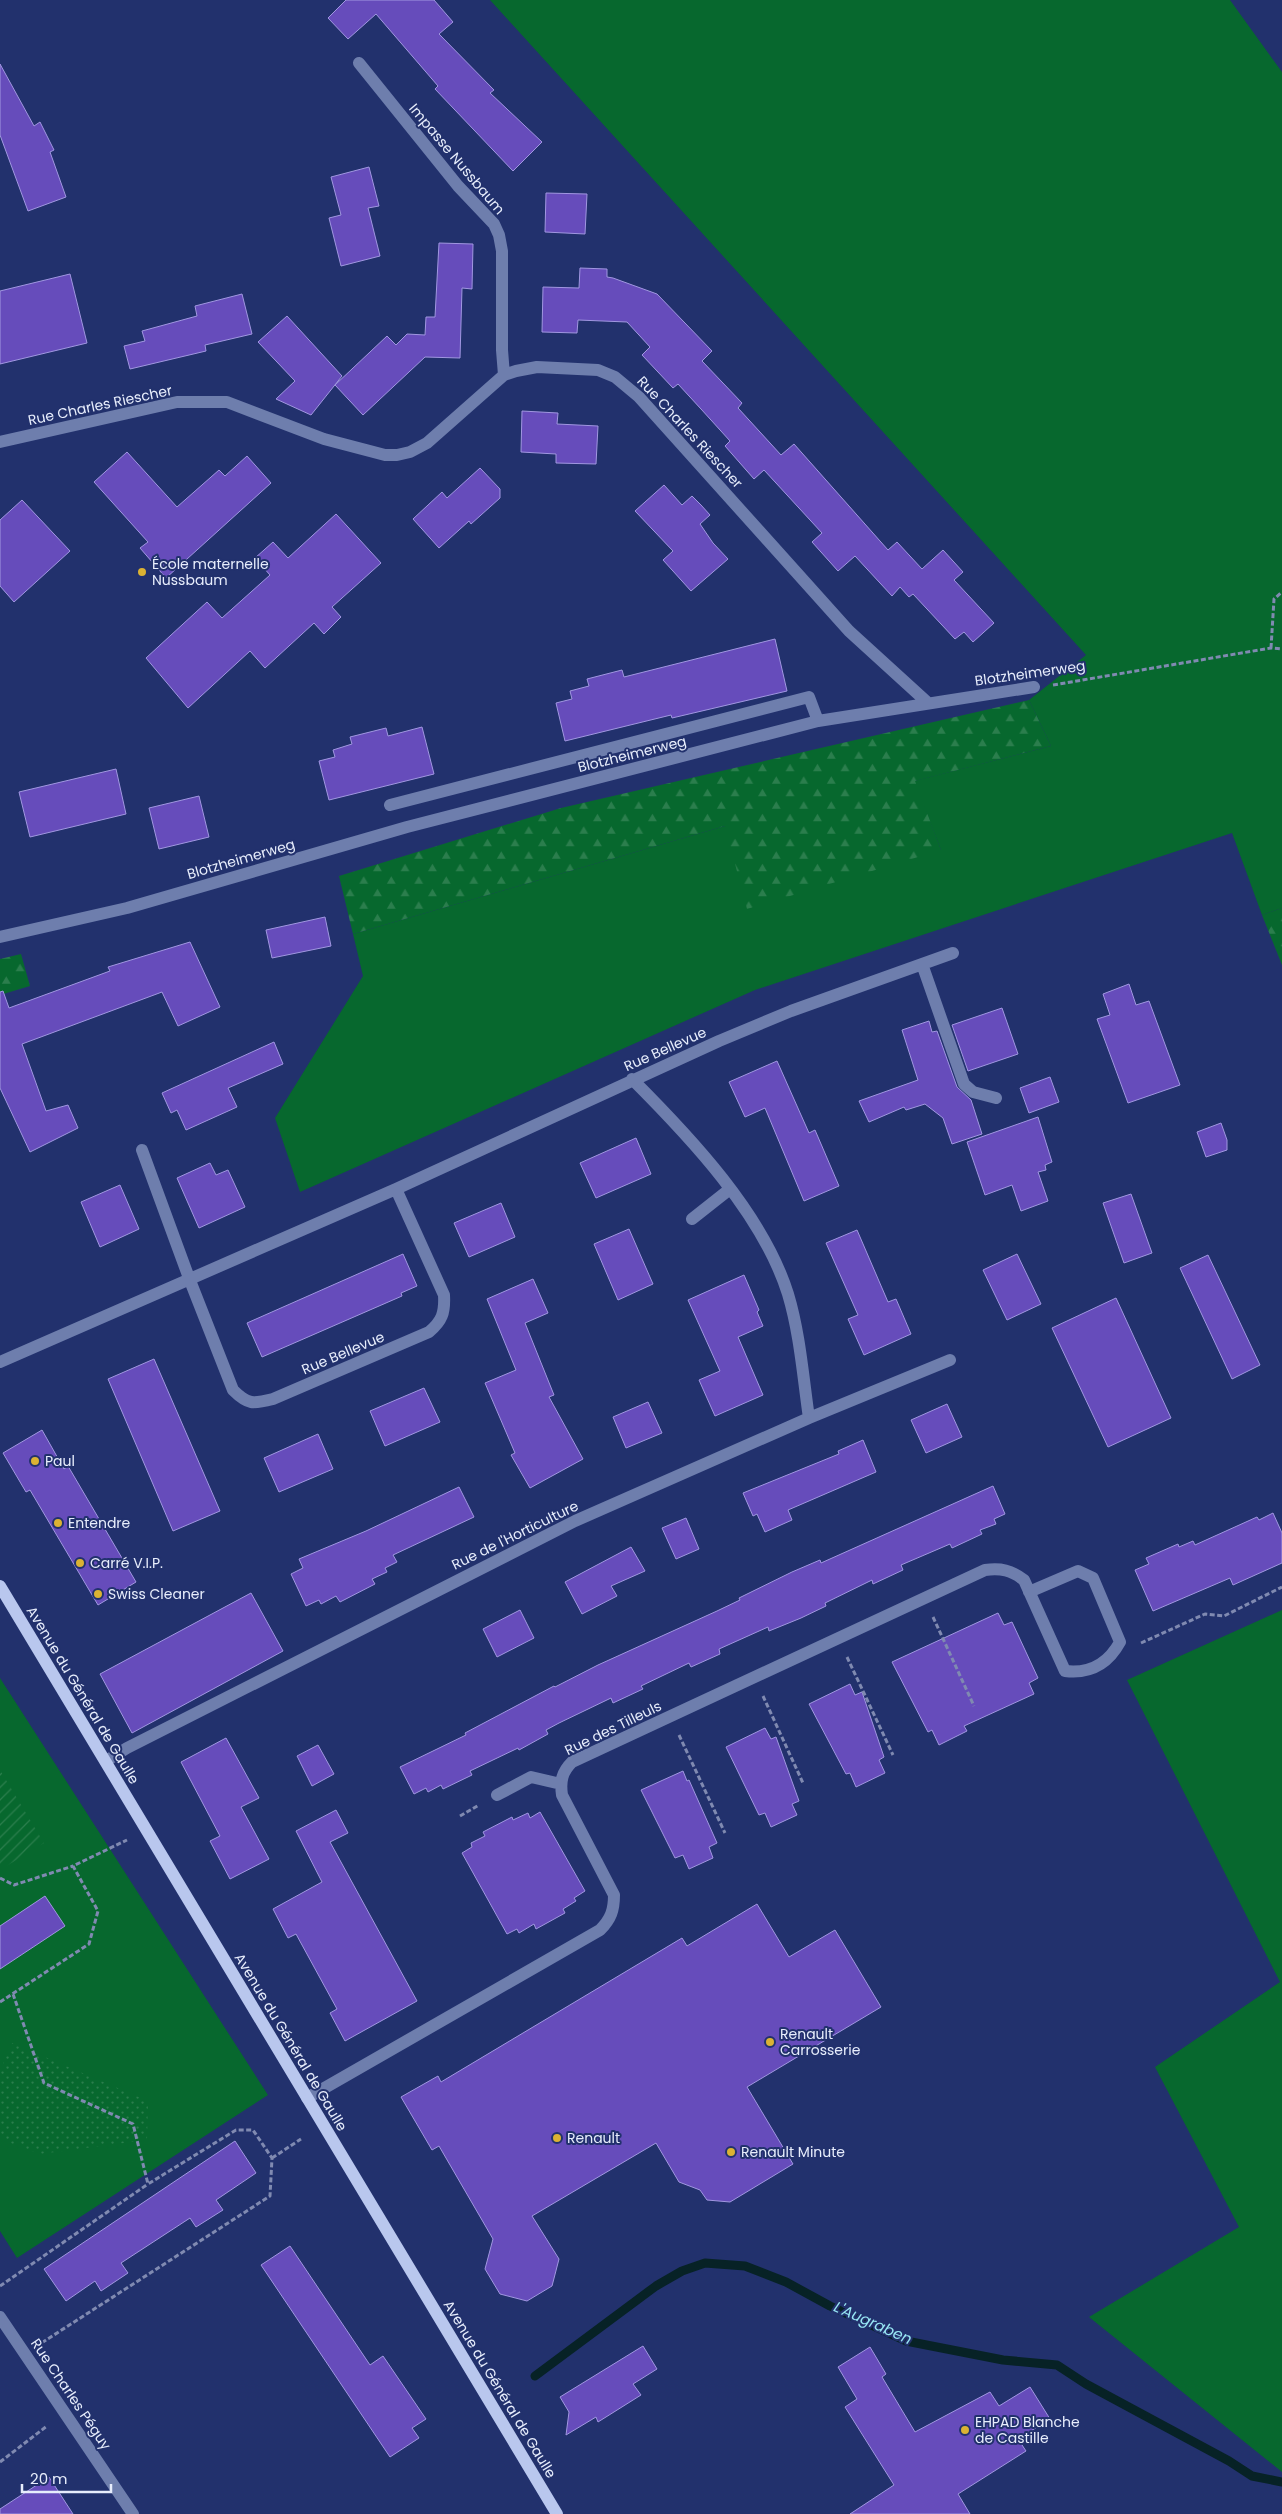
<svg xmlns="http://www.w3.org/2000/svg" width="1282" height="2514" font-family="Poppins,sans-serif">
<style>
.grass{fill:#07682e}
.forest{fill:url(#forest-firs)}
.park{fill:url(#park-dots)}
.garden{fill:url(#garden-furrows)}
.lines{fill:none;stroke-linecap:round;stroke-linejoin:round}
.stream{stroke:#072226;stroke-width:9}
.building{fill:#664cbb;stroke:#a197e1}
.path{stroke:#808ab1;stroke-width:3;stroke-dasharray:5 2.5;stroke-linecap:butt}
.minor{stroke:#6e7ead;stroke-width:12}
.major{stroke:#b9c7ee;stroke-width:12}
.poi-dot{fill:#dbb233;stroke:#22316d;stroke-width:2}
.labels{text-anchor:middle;stroke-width:4;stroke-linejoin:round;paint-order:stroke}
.street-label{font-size:14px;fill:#e7edfc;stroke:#22316d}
.poi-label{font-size:14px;fill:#e7edfc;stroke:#22316d;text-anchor:start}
.water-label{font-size:15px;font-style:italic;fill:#98e7f4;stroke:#22316d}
</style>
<defs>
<pattern id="forest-firs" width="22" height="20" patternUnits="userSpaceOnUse" patternTransform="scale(1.25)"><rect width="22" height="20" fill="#07682e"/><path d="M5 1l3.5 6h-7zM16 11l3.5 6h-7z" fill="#2b7e4d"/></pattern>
<pattern id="park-dots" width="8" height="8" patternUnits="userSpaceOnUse" patternTransform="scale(1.25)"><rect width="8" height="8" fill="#07682e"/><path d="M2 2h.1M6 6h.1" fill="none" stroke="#2b7e4d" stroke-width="1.8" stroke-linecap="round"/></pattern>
<pattern id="garden-furrows" width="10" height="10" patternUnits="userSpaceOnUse" patternTransform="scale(1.25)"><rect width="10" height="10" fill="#07682e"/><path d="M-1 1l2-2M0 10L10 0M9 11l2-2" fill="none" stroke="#2b7e4d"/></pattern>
</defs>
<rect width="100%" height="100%" fill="#22316d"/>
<path class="grass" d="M 490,0 L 1230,0 L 1282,72 L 1282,908 L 1262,915 L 1232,833 L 755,990 L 300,1192 L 275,1118 L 363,976 L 353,934 L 725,826 L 941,850 L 914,781 L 1051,746 L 1029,700 L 1086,655 Z
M 1282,1610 L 1282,2472 L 1089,2317 L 1239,2227 L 1155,2067 L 1280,1982 L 1127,1680 Z
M 0,1678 L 268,2095 L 17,2258 L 0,2231 Z"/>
<path class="forest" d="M 1029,700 L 1051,746 L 915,781 L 941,850 L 747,909 L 725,826 L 353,934 L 339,876 L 561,808 Z
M 1282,908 L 1282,965 L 1262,915 Z
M 21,954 L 30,986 L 0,995 L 0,959 Z"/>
<path class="park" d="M 12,2043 L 148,2101 L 147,2140 L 40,2154 L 0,2139 L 0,2071 Z"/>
<path class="garden" d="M 0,1770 L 44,1843 L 0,1870 Z"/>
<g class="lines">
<path class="stream" d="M 535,2376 L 656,2286 L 682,2271 L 705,2263 L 745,2266 L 786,2282 L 830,2306 L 906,2341 L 1003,2360 L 1057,2365 L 1086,2384 L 1229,2461 L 1252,2476 L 1282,2482"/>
</g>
<path class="building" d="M 346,0 L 434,0 L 453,22 L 439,34 L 494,90 L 490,93 L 542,142 L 513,171 L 435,89 L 438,86 L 376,14 L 348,39 L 328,18 Z
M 0,64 L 34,126 L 40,122 L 54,150 L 50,152 L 66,197 L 28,211 L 0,135 Z
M 369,167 L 379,206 L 368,208 L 380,256 L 341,266 L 329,218 L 341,215 L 331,177 Z
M 546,193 L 587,194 L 585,234 L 545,232 Z
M 439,243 L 473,244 L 472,289 L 462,288 L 460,358 L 425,357 L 363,415 L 335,385 L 387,336 L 396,345 L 407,334 L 425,335 L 426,317 L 435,317 Z
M 580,268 L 607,269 L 607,277 L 613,278 L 657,294 L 712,351 L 702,361 L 742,403 L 738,408 L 781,455 L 794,444 L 888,550 L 897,542 L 922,569 L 943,550 L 963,572 L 954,580 L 994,623 L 973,642 L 964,632 L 955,639 L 913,594 L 909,597 L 900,587 L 892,596 L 855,556 L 838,571 L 812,542 L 822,533 L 764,470 L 754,479 L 725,446 L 730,441 L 701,409 L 678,384 L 673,388 L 642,355 L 650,347 L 627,322 L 578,320 L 577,333 L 542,332 L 543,287 L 579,288 Z
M 70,274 L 87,343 L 0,364 L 0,291 Z
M 242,294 L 252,334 L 205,345 L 206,351 L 130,369 L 124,346 L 145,341 L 142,331 L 197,316 L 195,306 Z
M 287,316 L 342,376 L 311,415 L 276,399 L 295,381 L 258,342 Z
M 522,411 L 558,413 L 557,424 L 598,426 L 596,464 L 556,463 L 556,454 L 521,452 Z
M 127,452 L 177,507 L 219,470 L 225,476 L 247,456 L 271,483 L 166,578 L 140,548 L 148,542 L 94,482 Z
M 480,468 L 500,489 L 500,498 L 471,524 L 469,521 L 439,548 L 413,519 L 442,492 L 447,498 Z
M 664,485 L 682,505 L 692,496 L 701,505 L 710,515 L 700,524 L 713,543 L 728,559 L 691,591 L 663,560 L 673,551 L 635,511 Z
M 22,500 L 70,551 L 14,602 L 0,586 L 0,520 Z
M 336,514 L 381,563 L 332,607 L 341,617 L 324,634 L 314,623 L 265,668 L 250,651 L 188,708 L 146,658 L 207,602 L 222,618 L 270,575 L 255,558 L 273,542 L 288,558 Z
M 775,639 L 787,691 L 672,718 L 671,715 L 565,741 L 556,703 L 572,699 L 570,691 L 589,686 L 587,679 L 622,670 L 624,677 Z
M 422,727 L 434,774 L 329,800 L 319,761 L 335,757 L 333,750 L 352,744 L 350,737 L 386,728 L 388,736 Z
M 116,769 L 126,814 L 30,837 L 19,792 Z
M 199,796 L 209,837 L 159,849 L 149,808 Z
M 325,917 L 331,946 L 272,958 L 266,930 Z
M 190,942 L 220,1007 L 178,1026 L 162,992 L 22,1044 L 46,1111 L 68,1105 L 78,1128 L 30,1152 L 0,1088 L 0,992 L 3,991 L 9,1008 L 110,971 L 108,967 Z
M 1129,984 L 1136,1005 L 1149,1001 L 1180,1085 L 1128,1103 L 1097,1019 L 1110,1015 L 1103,994 Z
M 1002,1008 L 1018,1054 L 968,1071 L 952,1025 Z
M 929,1021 L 932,1032 L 937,1031 L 957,1087 L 971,1100 L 982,1134 L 952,1144 L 943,1118 L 925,1104 L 906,1110 L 904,1107 L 869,1122 L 859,1101 L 918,1080 L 902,1030 Z
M 274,1042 L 283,1064 L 228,1088 L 237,1107 L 186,1130 L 177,1110 L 171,1113 L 162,1093 Z
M 777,1061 L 809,1133 L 815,1130 L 839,1186 L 804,1201 L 765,1108 L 745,1117 L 729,1082 Z
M 1050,1077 L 1059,1102 L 1029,1113 L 1020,1088 Z
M 1038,1117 L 1052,1162 L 1045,1165 L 1046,1170 L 1038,1172 L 1048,1201 L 1021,1211 L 1012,1185 L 985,1195 L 967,1142 Z
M 1221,1123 L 1227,1140 L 1227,1150 L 1206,1157 L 1197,1132 Z
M 636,1138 L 651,1174 L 596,1198 L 580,1163 Z
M 210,1163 L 216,1175 L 228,1170 L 245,1207 L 199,1228 L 177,1178 Z
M 120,1185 L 139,1229 L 100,1247 L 81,1202 Z
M 1131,1194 L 1152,1253 L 1124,1263 L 1103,1203 Z
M 501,1203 L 515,1237 L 469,1257 L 454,1223 Z
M 629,1229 L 653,1284 L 618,1300 L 594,1244 Z
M 857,1230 L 888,1302 L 896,1299 L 911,1334 L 864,1355 L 848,1319 L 858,1315 L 826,1243 Z
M 403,1254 L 417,1286 L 401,1293 L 402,1296 L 262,1357 L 247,1323 Z
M 1017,1254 L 1041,1304 L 1007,1320 L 983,1270 Z
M 1208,1255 L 1260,1365 L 1232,1379 L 1180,1268 Z
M 744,1275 L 759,1310 L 757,1312 L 763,1326 L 738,1337 L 763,1395 L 715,1416 L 699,1380 L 720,1371 L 688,1300 Z
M 533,1279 L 548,1313 L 525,1323 L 554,1395 L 549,1397 L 583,1459 L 530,1488 L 511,1455 L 515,1453 L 485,1383 L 516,1370 L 487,1299 Z
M 1116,1298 L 1171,1418 L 1108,1447 L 1052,1328 Z
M 154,1359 L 220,1511 L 173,1531 L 108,1379 Z
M 424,1388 L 440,1422 L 385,1446 L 370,1411 Z
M 648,1402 L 662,1433 L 626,1448 L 613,1417 Z
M 947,1404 L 962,1437 L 926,1453 L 911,1420 Z
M 42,1430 L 64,1469 L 68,1466 L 136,1582 L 98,1605 L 30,1490 L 26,1492 L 3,1453 Z
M 318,1434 L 333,1469 L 279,1492 L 264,1458 Z
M 863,1440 L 876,1472 L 788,1510 L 792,1520 L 765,1532 L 757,1514 L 753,1516 L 743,1493 L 839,1454 L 838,1451 Z
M 993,1486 L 1005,1514 L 994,1519 L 996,1524 L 980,1530 L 982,1534 L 952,1548 L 950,1544 L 901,1565 L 903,1570 L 873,1584 L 872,1580 L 825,1603 L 826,1606 L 801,1618 L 769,1631 L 768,1627 L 719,1649 L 720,1654 L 691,1667 L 689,1663 L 641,1686 L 643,1689 L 613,1703 L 611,1698 L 559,1723 L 546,1730 L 548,1734 L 519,1750 L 518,1748 L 470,1771 L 472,1775 L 443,1789 L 441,1785 L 428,1792 L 426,1788 L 414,1794 L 400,1767 L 466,1735 L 465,1733 L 554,1686 L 555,1687 L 598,1665 L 717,1611 L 740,1600 L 739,1598 L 792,1572 L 820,1560 L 821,1563 Z
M 459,1487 L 474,1517 L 393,1555 L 397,1562 L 385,1568 L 387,1572 L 372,1579 L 375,1584 L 340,1602 L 336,1596 L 321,1604 L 319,1600 L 306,1606 L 291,1574 L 303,1568 L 299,1559 L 366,1531 Z
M 1273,1513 L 1282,1533 L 1282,1563 L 1233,1585 L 1230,1578 L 1153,1611 L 1135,1570 L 1149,1564 L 1146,1558 L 1178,1544 L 1179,1547 L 1193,1541 L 1195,1545 L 1257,1517 L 1259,1520 Z
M 686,1518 L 699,1549 L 676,1559 L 662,1528 Z
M 631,1547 L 645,1571 L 611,1586 L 617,1596 L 582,1614 L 565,1582 Z
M 251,1593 L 283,1651 L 132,1733 L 100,1674 Z
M 520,1610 L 534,1638 L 497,1657 L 483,1629 Z
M 998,1613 L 1004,1625 L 1012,1622 L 1038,1678 L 1029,1683 L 1034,1694 L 964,1726 L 967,1731 L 939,1745 L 932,1730 L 928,1732 L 892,1662 Z
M 850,1684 L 855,1695 L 862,1692 L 884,1757 L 879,1760 L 885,1773 L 856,1787 L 850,1773 L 846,1774 L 809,1704 Z
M 765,1728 L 771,1739 L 776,1737 L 799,1801 L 792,1804 L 797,1815 L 771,1827 L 765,1813 L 759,1815 L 726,1747 Z
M 226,1738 L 259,1798 L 241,1807 L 269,1859 L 230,1879 L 210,1841 L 220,1836 L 181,1762 Z
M 318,1745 L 334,1774 L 312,1786 L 297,1756 Z
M 683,1771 L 687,1781 L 689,1780 L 717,1843 L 709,1847 L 713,1858 L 689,1869 L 683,1855 L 675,1858 L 641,1790 Z
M 336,1810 L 348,1833 L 330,1842 L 417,2001 L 345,2041 L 330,2013 L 337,2009 L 296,1934 L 288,1938 L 273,1909 L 322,1882 L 296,1831 Z
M 540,1812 L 585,1891 L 574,1898 L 576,1901 L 563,1909 L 565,1913 L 536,1929 L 534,1924 L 519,1933 L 517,1929 L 507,1934 L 462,1853 L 472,1847 L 471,1843 L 485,1836 L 483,1832 L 512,1817 L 513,1820 L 528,1813 L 530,1818 Z
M 45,1896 L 65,1926 L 0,1969 L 0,1926 Z
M 757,1904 L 789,1957 L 835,1930 L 881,2007 L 747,2087 L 793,2164 L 730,2202 L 707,2200 L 700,2190 L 679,2182 L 656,2143 L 532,2216 L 559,2259 L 552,2286 L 527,2301 L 500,2294 L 485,2269 L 493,2239 L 439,2146 L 432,2150 L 401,2097 L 438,2076 L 441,2082 L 682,1938 L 687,1946 Z
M 235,2141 L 256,2173 L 216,2200 L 223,2210 L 196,2227 L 190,2218 L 121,2263 L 128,2273 L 101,2291 L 95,2281 L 66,2301 L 44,2269 Z
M 290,2246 L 370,2365 L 383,2356 L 426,2419 L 412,2428 L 419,2438 L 390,2457 L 261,2265 Z
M 643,2346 L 657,2369 L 633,2384 L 641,2395 L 598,2422 L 596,2417 L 566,2435 L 569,2412 L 560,2397 Z
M 870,2347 L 886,2374 L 882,2377 L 915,2432 L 990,2392 L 999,2406 L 1030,2387 L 1050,2419 L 1018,2439 L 1026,2451 L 958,2494 L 970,2514 L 850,2514 L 894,2485 L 845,2407 L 857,2399 L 838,2367 Z
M 49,2477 L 73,2514 L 0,2514 L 0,2509 Z"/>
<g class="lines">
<path class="path" d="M 1271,648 L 1274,599 L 1282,592
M 1053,685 L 1271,648 L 1282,649
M 933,1617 L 974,1706
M 1141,1643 L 1205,1614 L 1224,1616 L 1282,1587
M 847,1657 L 893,1755
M 763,1696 L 803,1783
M 679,1735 L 725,1833
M 460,1816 L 479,1805
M 0,1878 L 14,1885 L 73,1866
M 13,1994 L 44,2083 L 133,2124 L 148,2184 L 236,2130 L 253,2130 L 272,2158 L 270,2196 L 43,2342
M 0,2002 L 89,1944 L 98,1911 L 73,1866 L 127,1840
M 272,2158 L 301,2139
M 0,2286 L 148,2184
M 0,2462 L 47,2426"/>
<path class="minor" d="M 359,63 L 458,186 L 494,224 L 499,235 L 502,251 L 502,350 L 504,375
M 0,442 L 177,402 L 227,402 L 324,439 L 385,455 L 397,455 L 410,452 L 427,443 L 504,375 L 516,371 L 537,367 L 598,370 L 615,377 L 639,397 L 849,631 L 928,703
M 390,805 L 809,697 L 818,721
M 0,937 L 127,908 L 407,827 L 818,721 L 1034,687
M 922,964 L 964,1084 L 973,1092 L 996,1098
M 632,1079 C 690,1137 763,1214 788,1294 C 800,1334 803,1377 809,1418
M 142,1150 L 189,1278 L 233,1390 C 248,1405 253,1404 273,1399 L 429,1332 C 442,1321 445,1313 444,1295 L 396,1189
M 692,1219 L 730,1189
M 0,1362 L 396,1189 L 719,1041 L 791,1011 L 953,953
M 106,1761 L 127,1748 L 575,1521 L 809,1418 L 950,1360
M 497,1795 L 531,1777 L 561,1784
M 307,2098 L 600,1930 C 611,1919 614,1910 614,1895 L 562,1795 C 560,1781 562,1772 572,1762 L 985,1570 C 1001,1568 1011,1570 1024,1580 L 1065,1671 C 1090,1674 1108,1664 1120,1642 L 1093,1578 L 1078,1571 L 1029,1592
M 0,2317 L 133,2514"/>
<path class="major" d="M 0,1586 L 557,2514"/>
</g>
<g class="poi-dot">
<circle cx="142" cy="572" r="5"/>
<circle cx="35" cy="1461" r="5"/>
<circle cx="58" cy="1523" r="5"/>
<circle cx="80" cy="1563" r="5"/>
<circle cx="98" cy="1594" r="5"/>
<circle cx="770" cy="2042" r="5"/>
<circle cx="557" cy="2138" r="5"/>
<circle cx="731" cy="2152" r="5"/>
<circle cx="965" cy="2430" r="5"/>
</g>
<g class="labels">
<g class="street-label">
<text transform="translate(457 159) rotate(50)" y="5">Impasse Nussbaum</text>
<text transform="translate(100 405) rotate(-12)" y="5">Rue Charles Riescher</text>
<text transform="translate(690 432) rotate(47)" y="5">Rue Charles Riescher</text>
<text transform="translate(1030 673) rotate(-8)" y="5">Blotzheimerweg</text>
<text transform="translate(632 754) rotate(-14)" y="5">Blotzheimerweg</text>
<text transform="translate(241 859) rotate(-16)" y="5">Blotzheimerweg</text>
<text transform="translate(665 1049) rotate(-24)" y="5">Rue Bellevue</text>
<text transform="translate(343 1353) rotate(-23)" y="5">Rue Bellevue</text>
<text transform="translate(515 1535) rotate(-26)" y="5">Rue de l'Horticulture</text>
<text transform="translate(83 1695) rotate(59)" y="5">Avenue du Général de Gaulle</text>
<text transform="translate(613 1728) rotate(-26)" y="5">Rue des Tilleuls</text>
<text transform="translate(291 2042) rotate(59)" y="5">Avenue du Général de Gaulle</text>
<text transform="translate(500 2389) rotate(59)" y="5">Avenue du Général de Gaulle</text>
<text transform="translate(71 2394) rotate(56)" y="5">Rue Charles Péguy</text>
</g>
<g class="poi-label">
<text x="152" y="569">École maternelle<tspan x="152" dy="16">Nussbaum</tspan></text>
<text x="45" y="1466">Paul</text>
<text x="68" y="1528">Entendre</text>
<text x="90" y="1568">Carré V.I.P.</text>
<text x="108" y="1599">Swiss Cleaner</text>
<text x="780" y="2039">Renault<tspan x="780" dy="16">Carrosserie</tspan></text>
<text x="567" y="2143">Renault</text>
<text x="741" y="2157">Renault Minute</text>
<text x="975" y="2427">EHPAD Blanche<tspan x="975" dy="16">de Castille</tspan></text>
</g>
<g class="water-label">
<text transform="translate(873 2323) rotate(24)" y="5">L'Augraben</text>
</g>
</g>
<path d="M22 2484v8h89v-8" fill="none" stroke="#e7edfc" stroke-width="2.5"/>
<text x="30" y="2484" font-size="15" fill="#e7edfc" stroke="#22316d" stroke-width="4" paint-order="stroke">20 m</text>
</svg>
